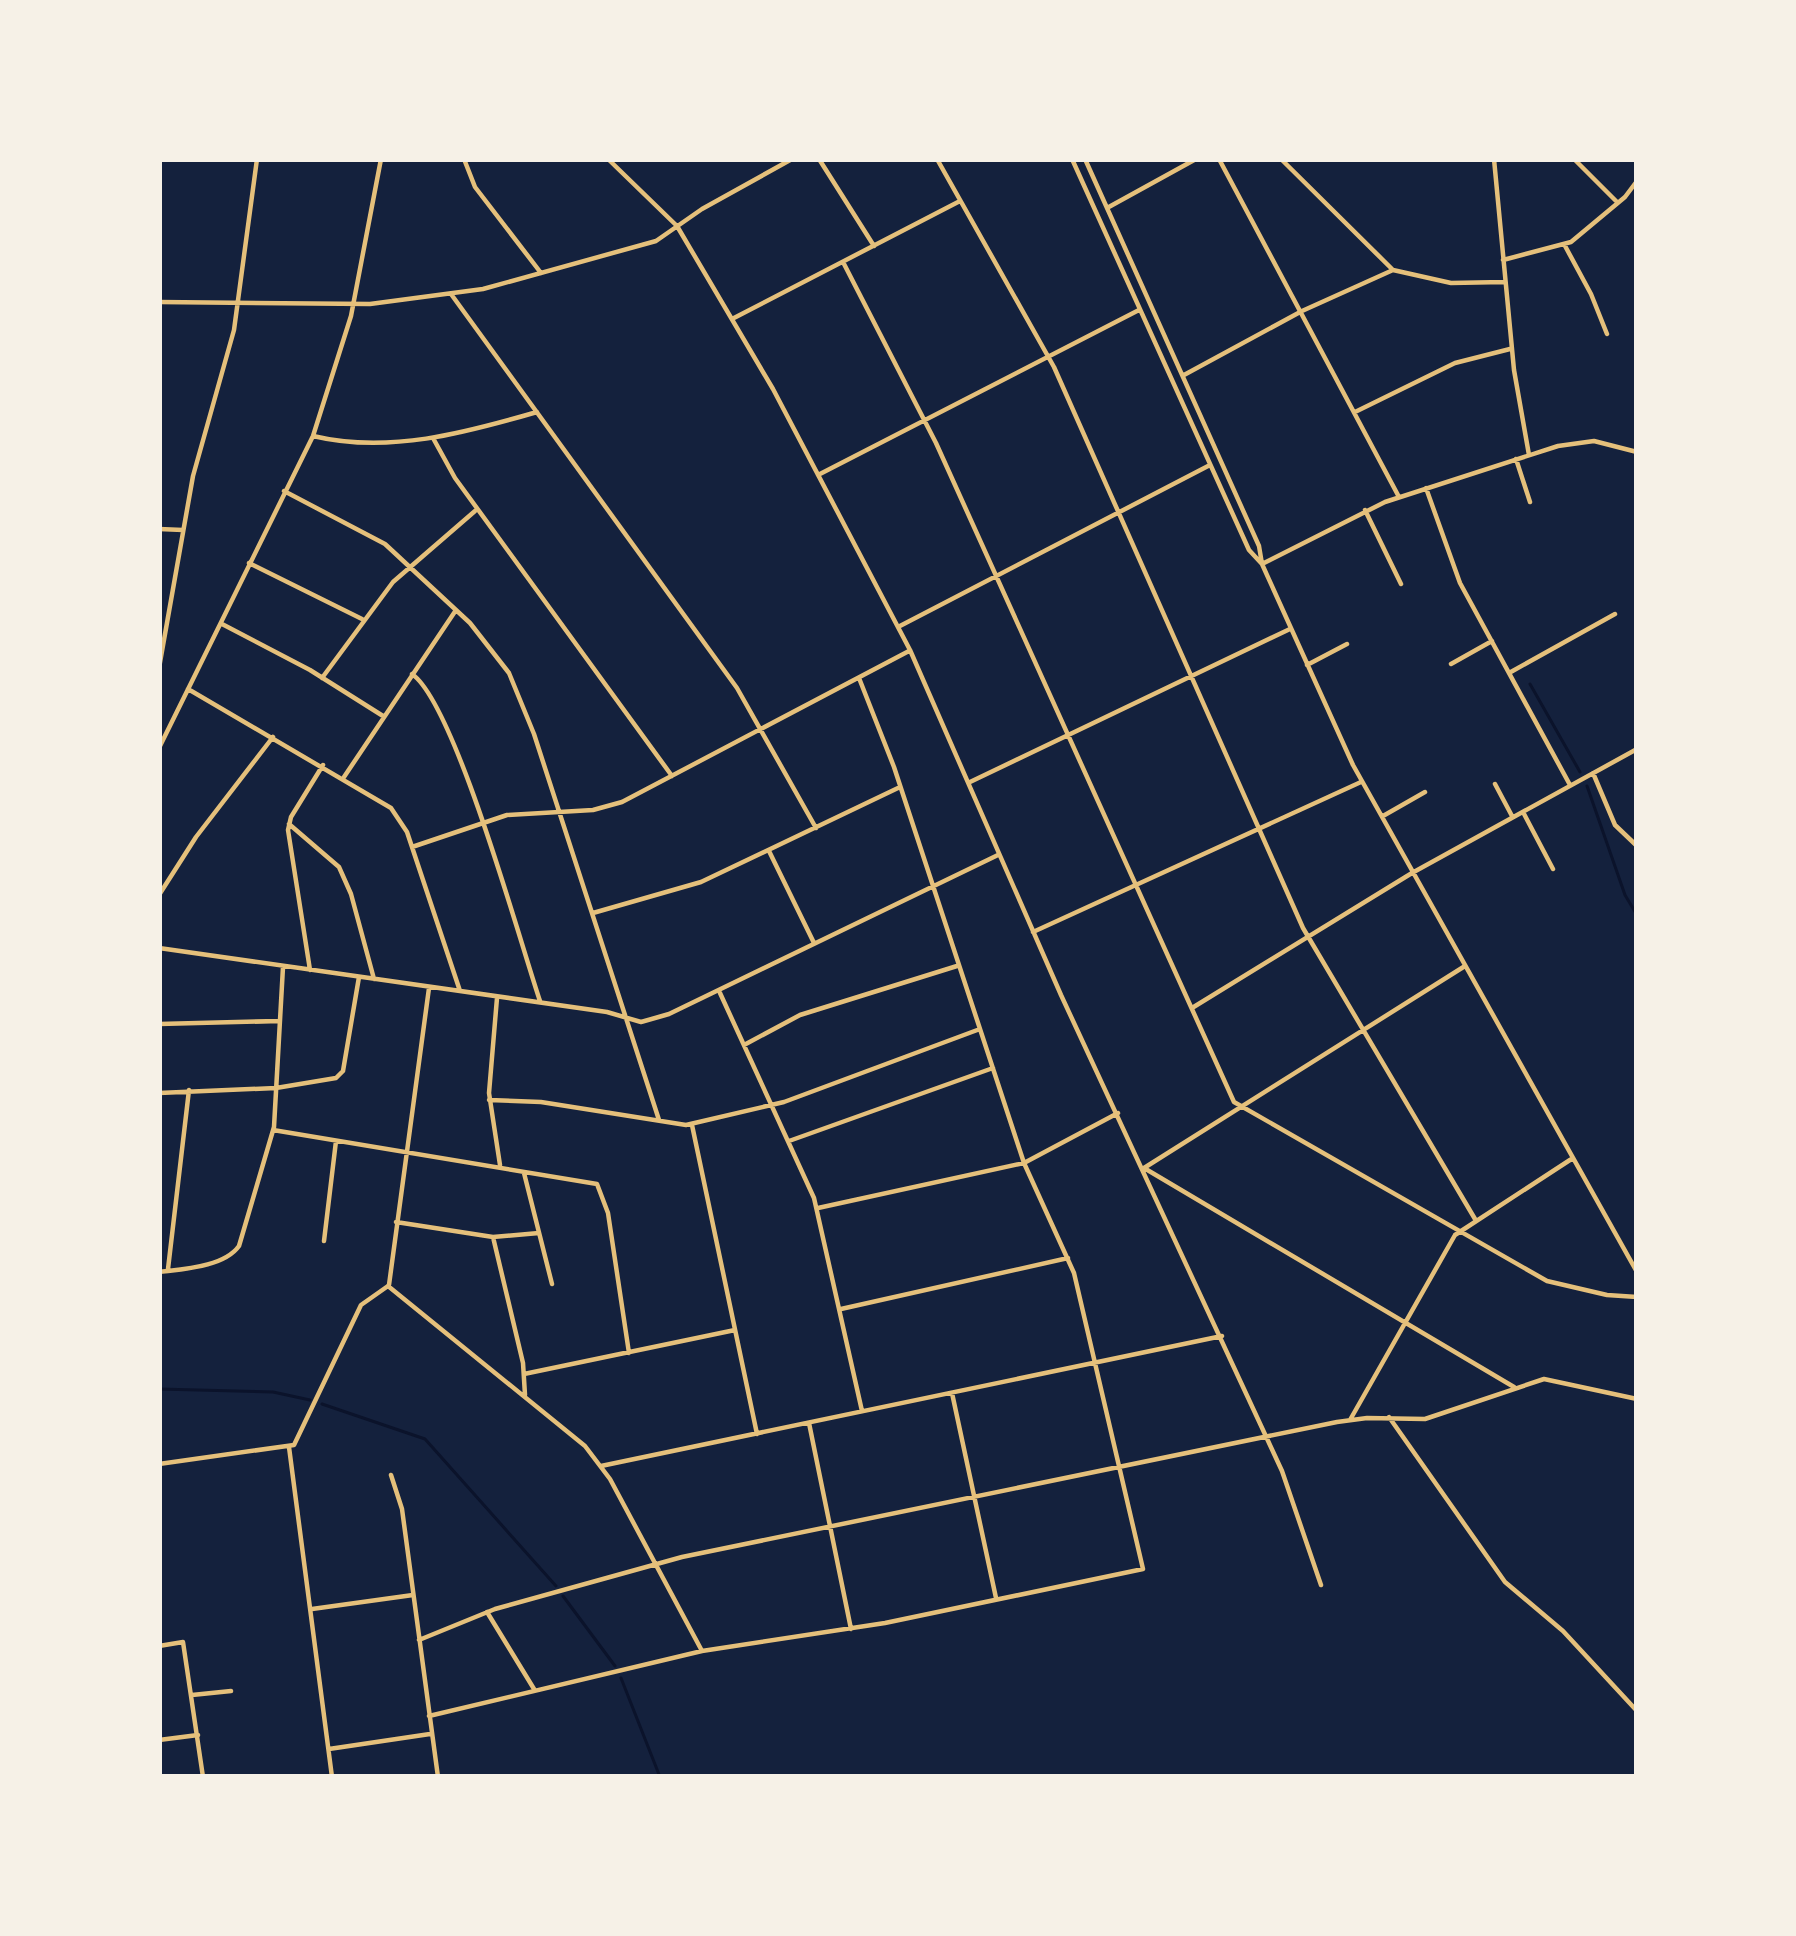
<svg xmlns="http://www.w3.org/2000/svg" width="1796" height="1936" font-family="'Varela Round',sans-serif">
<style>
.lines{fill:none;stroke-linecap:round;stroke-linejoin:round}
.stream{stroke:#0b132b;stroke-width:3}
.minor{stroke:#e5c07b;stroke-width:4.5}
</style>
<rect width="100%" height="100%" fill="#14213d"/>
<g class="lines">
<path class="stream" d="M 1530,684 L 1580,772
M 1587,786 L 1625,895 L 1637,915
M 159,1389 L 273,1392 L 310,1400
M 322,1404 L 425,1439 L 556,1586
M 563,1596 L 615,1666
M 621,1678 L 660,1777"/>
<path class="minor" d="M 464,159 L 475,187 L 541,273
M 608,159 L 677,226 L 773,389 L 910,650 L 1061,995 L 1282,1471 L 1321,1585
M 819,159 L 874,246
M 937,159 L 1054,367 L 1303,928 L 1475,1219
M 1072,159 L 1249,550 L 1262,564
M 1085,159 L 1259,546 L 1262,564 L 1353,765 L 1637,1272
M 1219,159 L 1399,497
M 1281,159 L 1393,270 L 1451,283 L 1504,282
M 1494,159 L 1514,370 L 1529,455
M 1574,159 L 1618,203
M 1107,208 L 1196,159
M 1564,244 L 1591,294 L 1607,334
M 1503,260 L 1571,242 L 1625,197 L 1637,181
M 843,262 L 936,443 L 1234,1102 L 1547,1281 L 1607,1295 L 1637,1297
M 451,294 L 737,688 L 816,828
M 159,302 L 370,304 L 483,289 L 656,241 L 702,209 L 792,159
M 732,319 L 960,201
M 1184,375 L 1302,311 L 1393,270
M 1355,412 L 1455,363 L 1510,349
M 313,436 C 388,454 465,433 537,412
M 433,438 L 455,478 L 672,776
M 1516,459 L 1530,502
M 818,475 L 1139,310
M 1426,488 L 1460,583 L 1570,785
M 284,491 L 385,544 L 470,623 L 509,673 L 534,734 L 659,1120
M 1365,510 L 1401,584
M 159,529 L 183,530
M 249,563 L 362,619
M 1262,564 L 1385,502 L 1558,446 L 1594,441 L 1637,452
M 222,624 L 310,670 L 383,716
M 898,627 L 1210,465
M 1451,664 L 1492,641
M 1307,665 L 1347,644
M 159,668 L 193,476 L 234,330 L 257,159
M 1509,673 L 1615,614
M 412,674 C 455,704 519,939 540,1001
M 322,678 L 393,582 L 475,511
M 188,689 L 391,808 L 407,832 L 460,991
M 159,748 L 313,436 L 351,316 L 381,159
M 1593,773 L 1615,825 L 1637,846
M 344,777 L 456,610
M 970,782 L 1290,629
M 1495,784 L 1512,816
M 1523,812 L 1553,869
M 1383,816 L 1425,792
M 289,824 L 339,867 L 351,894 L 374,979
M 412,847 L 507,815 L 593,810 L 622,802 L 909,651
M 769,851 L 814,943
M 159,895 L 196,837 L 273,737
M 593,913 L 701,882 L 898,788
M 1033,932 L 1361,782
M 159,948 L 607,1012 L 641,1022 L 669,1014 L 998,855
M 1465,966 L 1144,1168 L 1514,1387
M 310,970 L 288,830 L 291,817 L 323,765
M 720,993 L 814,1198 L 862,1411
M 497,998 L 489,1093 L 500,1165
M 1192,1008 L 1412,873 L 1637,749
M 159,1024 L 279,1021
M 744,1045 L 800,1015 L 957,966
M 159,1093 L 276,1088 L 336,1078 L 343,1071 L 359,977
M 489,1100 L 541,1102 L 686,1125 L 784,1102 L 980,1029
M 692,1125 L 757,1434
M 273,1130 L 597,1184 L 608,1213 L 629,1353
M 789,1141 L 993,1068
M 524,1173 L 552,1284
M 818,1208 L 1024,1163 L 1118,1113
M 396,1222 L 493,1237 L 539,1233
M 493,1237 L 523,1363 L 525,1395
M 324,1241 L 336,1141
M 168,1269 L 189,1090
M 159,1272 C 183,1269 224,1267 239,1246 L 274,1127 L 283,967
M 389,1285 L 429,988
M 388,1286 L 585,1446 L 610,1479 L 702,1651
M 841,1309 L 1068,1258
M 524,1374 L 735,1330
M 952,1393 L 996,1598
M 1389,1417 L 1505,1582 L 1563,1631 L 1637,1711
M 1350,1420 L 1455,1235 L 1573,1158
M 809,1423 L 851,1629
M 289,1447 L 332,1777
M 159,1464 L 294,1445 L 361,1305 L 388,1286
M 601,1466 L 1222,1336
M 391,1475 L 402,1509 L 438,1777
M 312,1609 L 413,1595
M 487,1612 L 534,1689
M 419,1640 L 495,1609 L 682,1557 L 1337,1422 L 1367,1418 L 1425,1419 L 1544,1379 L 1637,1399
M 159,1646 L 183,1642 L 203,1777
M 192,1695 L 231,1691
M 429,1716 L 702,1651 L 885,1623 L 1143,1569 L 1074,1273 L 1024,1163 L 894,767 L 859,678
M 159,1740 L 198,1735
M 329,1749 L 430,1734"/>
</g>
<rect width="1796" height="1936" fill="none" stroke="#f6f1e7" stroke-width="324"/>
</svg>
